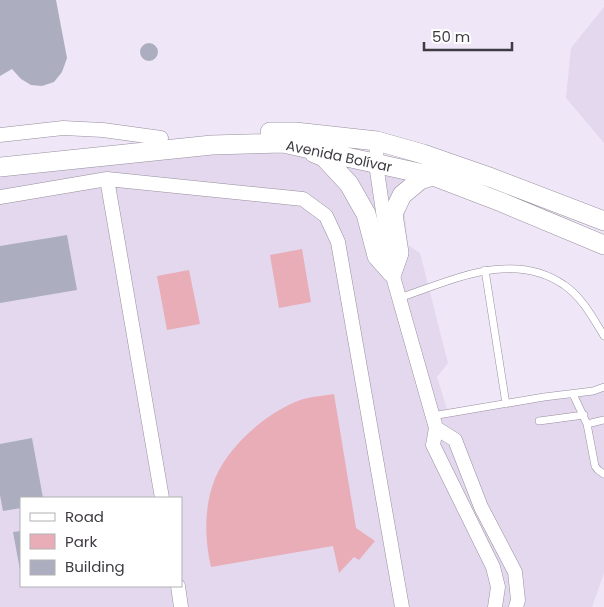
<svg xmlns="http://www.w3.org/2000/svg" width="604" height="607" font-family="Poppins,sans-serif">
<style>
.built{fill:#e4d8ee;fill-rule:evenodd}
.green{fill:#e8adb6}
.building{fill:#acaebf}
.lines{fill:none;stroke-linecap:round;stroke-linejoin:round}
.lane-casing{stroke:#968e9d;stroke-width:8}
.street-casing{stroke:#968e9d;stroke-width:15}
.secondary-casing{stroke:#968e9d;stroke-width:20}
.lane{stroke:#fff;stroke-width:7}
.street{stroke:#fff;stroke-width:14}
.secondary{stroke:#fff;stroke-width:19}
.labels{text-anchor:middle;stroke-width:4.5;stroke-linejoin:round;paint-order:stroke}
.street-label{font-size:14px;fill:#3f3b42;stroke:#fff}
</style>
<rect width="100%" height="100%" fill="#efe6f7"/>
<path class="built" d="M 604,7 L 604,143 L 566,98 L 571,48 Z
M 188,147 L 324,157 L 432,183 L 404,206 L 408,245 L 420,253 L 448,363 L 437,377 L 447,409 L 604,389 L 604,573 L 592,607 L 0,607 L 0,171 ZM 21,498 L 181,498 L 181,586 L 21,586 Z"/>
<path class="green" d="M 302,249 L 311,302 L 279,308 L 270,255 Z
M 189,270 L 200,324 L 167,330 L 157,276 Z
M 334,394 L 356,528 L 375,541 L 359,560 L 354,557 L 339,573 L 333,546 L 211,567 C 205,541 204,513 212,487 C 223,451 260,418 293,403 C 305,397 321,396 334,394 Z"/>
<path class="building" d="M 0,0 L 56,0 L 67,58 L 62,72 L 54,82 L 42,86 L 31,85 L 21,79 L 12,69 L 0,76 Z
M140 52a9 9 0 1 1 18 0a9 9 0 1 1-18 0Z
M 67,235 L 77,290 L 0,303 L 0,246 Z
M 32,438 L 43,498 L 21,498 L 21,508 L 3,511 L 0,495 L 0,444 Z
M 21,531 L 21,570 L 20,570 L 13,532 Z"/>
<g class="lines">
<g class="lane-casing">
<path id="lane" d="M 485,270 L 506,404
M 399,298 C 451,281 513,249 564,285 C 582,297 593,318 604,336
M 573,394 L 587,424 L 595,466 L 598,470 L 604,474
M 432,416 L 544,397 L 593,391 L 604,387
M 539,421 L 584,415
M 587,424 L 604,420"/>
</g>
<g class="street-casing">
<path id="street" d="M 0,135 L 63,128 L 103,130 L 161,138
M 377,141 L 376,164 L 392,273 L 436,428 L 433,445 L 493,567 L 498,587 L 495,607
M 107,179 L 162,498
M 0,197 L 107,179 L 303,199 L 326,216 L 338,242 L 402,607
M 436,428 L 455,440 L 481,507 L 515,572 L 518,600 L 516,607
M 178,586 L 181,607"/>
</g>
<g class="secondary-casing">
<path id="secondary" d="M 270,132 L 295,132 L 377,141 L 423,154 L 492,178 L 604,221
M 314,153 L 324,157 L 349,184 L 366,214 L 377,256 L 392,273 L 399,253 L 393,214 L 402,195 L 420,180 L 433,176
M 0,167 L 212,145 L 283,143 L 433,176 L 501,202 L 604,245"/>
</g>
<use href="#lane" class="lane"/>
<use href="#street" class="street"/>
<use href="#secondary" class="secondary"/>
</g>
<g class="labels">
<g class="street-label">
<text transform="translate(339 156) rotate(12)" y="5">Avenida Bolívar</text>
</g>
</g>
<rect x="20" y="497" width="162" height="90" fill="#ffffff" stroke="#b2b1b3"/>
<rect x="30" y="513" width="25" height="8" fill="#ffffff" stroke="#b2b1b3"/>
<text x="65" y="522" font-size="15" fill="#3f3b42">Road</text>
<rect x="30" y="534" width="25" height="15" fill="#e8adb6" stroke="#b2b1b3"/>
<text x="65" y="547" font-size="15" fill="#3f3b42">Park</text>
<rect x="30" y="560" width="25" height="15" fill="#acaebf" stroke="#b2b1b3"/>
<text x="65" y="572" font-size="15" fill="#3f3b42">Building</text>
<path d="M424 42v8h88v-8" fill="none" stroke="#3f3b42" stroke-width="2.5"/>
<text x="432" y="42" font-size="15" fill="#3f3b42" stroke="#ffffff" stroke-width="4" paint-order="stroke">50 m</text>
</svg>
